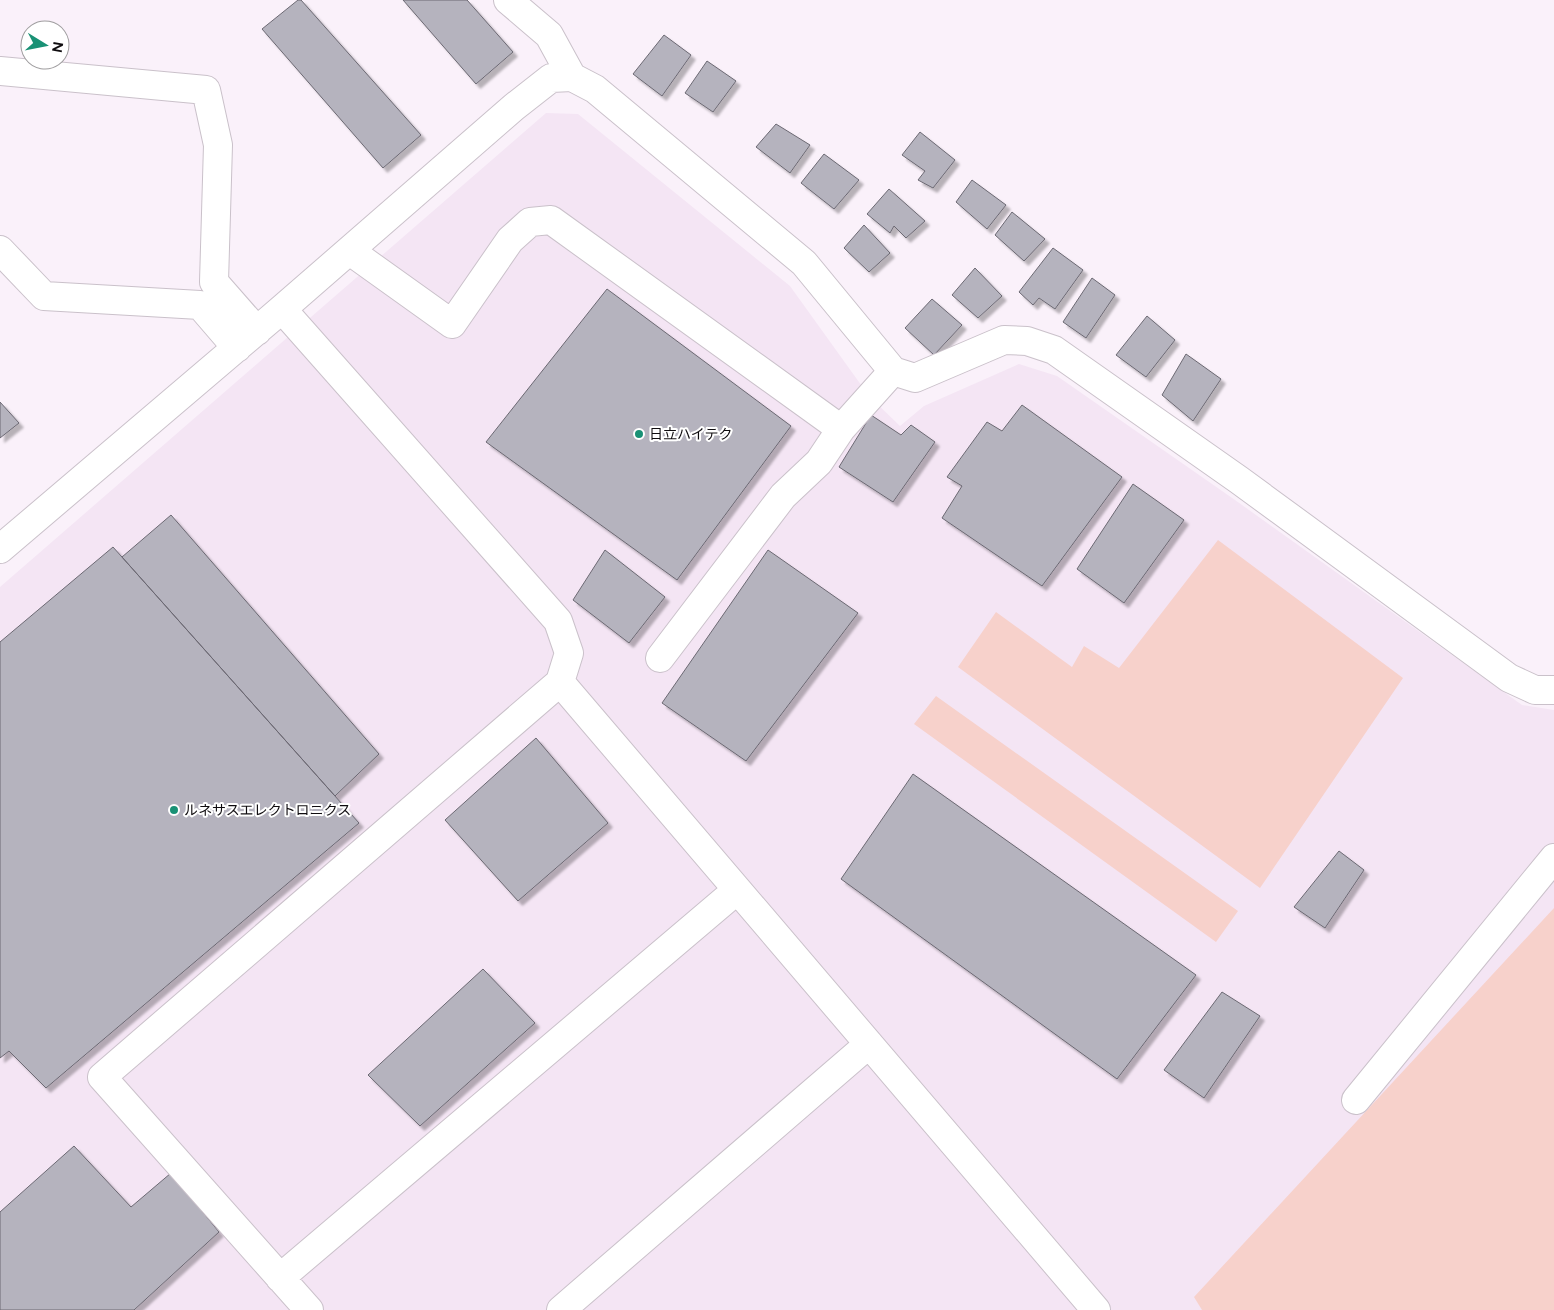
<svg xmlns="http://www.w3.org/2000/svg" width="1554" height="1310" font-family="Figtree,'Noto Sans JP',sans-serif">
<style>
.built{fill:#f4e5f4}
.green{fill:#f7d1cb}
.building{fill:#b5b3be;stroke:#6c6973;filter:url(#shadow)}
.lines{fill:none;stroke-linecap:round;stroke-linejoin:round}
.minor-casing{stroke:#cac1ca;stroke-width:30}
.minor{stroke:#fff;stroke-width:28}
.poi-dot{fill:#199175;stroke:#fff;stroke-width:2}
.labels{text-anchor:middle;stroke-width:4;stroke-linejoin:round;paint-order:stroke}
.poi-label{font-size:14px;fill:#0e0b0e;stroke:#fff;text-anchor:start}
</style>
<defs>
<filter id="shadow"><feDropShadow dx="4.5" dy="4.5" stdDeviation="1" flood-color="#0004"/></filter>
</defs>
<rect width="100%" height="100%" fill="#faf1fa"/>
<path class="built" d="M 546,113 L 578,114 L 790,286 L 869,396 L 900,426 L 924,406 L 1019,364 L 1057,376 L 1235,500 L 1522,705 L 1554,710 L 1554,1310 L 0,1310 L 0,587 Z"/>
<path class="green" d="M 1218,540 L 1403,678 L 1260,888 L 958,667 L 996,612 L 1072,667 L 1084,646 L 1119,668 Z
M 936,696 L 1238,911 L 1216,942 L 914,724 Z
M 1554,908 L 1554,1310 L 1202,1310 L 1194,1297 Z"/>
<path class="building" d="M 298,0 L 301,0 L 421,135 L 383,168 L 262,29 Z
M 403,0 L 467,0 L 513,52 L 476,84 Z
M 664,35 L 691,55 L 662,96 L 633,74 Z
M 707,61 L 736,81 L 713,112 L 685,93 Z
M 776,124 L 810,145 L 790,173 L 756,147 Z
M 920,132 L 955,160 L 933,188 L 918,180 L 925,171 L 902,155 Z
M 824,154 L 859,180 L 834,209 L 801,183 Z
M 972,180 L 1006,205 L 987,229 L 956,202 Z
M 889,189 L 925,221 L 906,238 L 894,226 L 890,233 L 867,214 Z
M 1012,212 L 1045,239 L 1024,261 L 995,235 Z
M 864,225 L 890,253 L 869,272 L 844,248 Z
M 1053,248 L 1083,270 L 1055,309 L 1039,298 L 1033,305 L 1019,292 Z
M 975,268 L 1002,296 L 978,318 L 952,295 Z
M 1092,278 L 1115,295 L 1086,338 L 1063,322 Z
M 607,289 L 791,426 L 677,580 L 486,442 Z
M 932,299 L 962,325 L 934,355 L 905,328 Z
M 1147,316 L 1175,340 L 1146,377 L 1116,355 Z
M 1186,354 L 1221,379 L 1193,421 L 1162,395 Z
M 0,402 L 19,423 L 0,438 Z
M 1022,405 L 1122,477 L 1042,586 L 942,518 L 962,486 L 947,477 L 987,422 L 1002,431 Z
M 871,415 L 901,435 L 911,425 L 935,442 L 893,502 L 839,467 Z
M 1133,484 L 1184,520 L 1124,603 L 1077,569 Z
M 171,515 L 379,754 L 335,796 L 122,557 Z
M 113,547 L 359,823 L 46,1088 L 9,1051 L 0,1058 L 0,642 Z
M 605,550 L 665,597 L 629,643 L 573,600 Z
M 768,550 L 858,613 L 746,761 L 662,703 Z
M 536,738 L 608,823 L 518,901 L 445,820 Z
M 913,774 L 1196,975 L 1117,1079 L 841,879 Z
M 1339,851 L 1364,870 L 1325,928 L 1294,907 Z
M 483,969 L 535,1023 L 420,1126 L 368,1075 Z
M 1222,992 L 1260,1016 L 1204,1098 L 1164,1070 Z
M 74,1146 L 131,1207 L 171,1173 L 219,1232 L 134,1310 L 0,1310 L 0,1212 Z"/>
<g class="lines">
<g class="minor-casing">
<path id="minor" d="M 508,0 L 549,35 L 572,77
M 0,71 L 206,90 L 218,145 L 214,282 L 257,331
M 0,250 L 44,296 L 200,305 L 237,348
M 350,251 L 452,324 L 510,240 L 530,222 L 551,220 L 841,429
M 282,309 L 558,621 L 569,653 L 560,682 L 102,1077 L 309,1310
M 0,549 L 282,309 L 514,107 L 551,78 L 572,77 L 595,89 L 804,263 L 893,371 L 915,378 L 1004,340 L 1027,341 L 1054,350 L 1239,480 L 1509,678 L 1535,690 L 1554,690
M 660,658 L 783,496 L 819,462 L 841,429 L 893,371
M 560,682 L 1096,1310
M 1356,1100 L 1554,858
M 280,1278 L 737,890
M 561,1310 L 869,1044"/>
</g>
<use href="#minor" class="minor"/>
</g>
<g class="poi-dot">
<circle cx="639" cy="434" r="5"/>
<circle cx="174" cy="810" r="5"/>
</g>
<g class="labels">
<g class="poi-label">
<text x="649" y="439">日立ハイテク</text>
<text x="184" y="815">ルネサスエレクトロニクス</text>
</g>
</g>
<g transform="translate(45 45) rotate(100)"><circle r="24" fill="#ffffff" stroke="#9f9d9f"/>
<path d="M0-4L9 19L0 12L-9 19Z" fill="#199175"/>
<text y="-8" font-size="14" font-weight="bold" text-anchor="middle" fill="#0e0b0e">N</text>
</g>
</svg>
